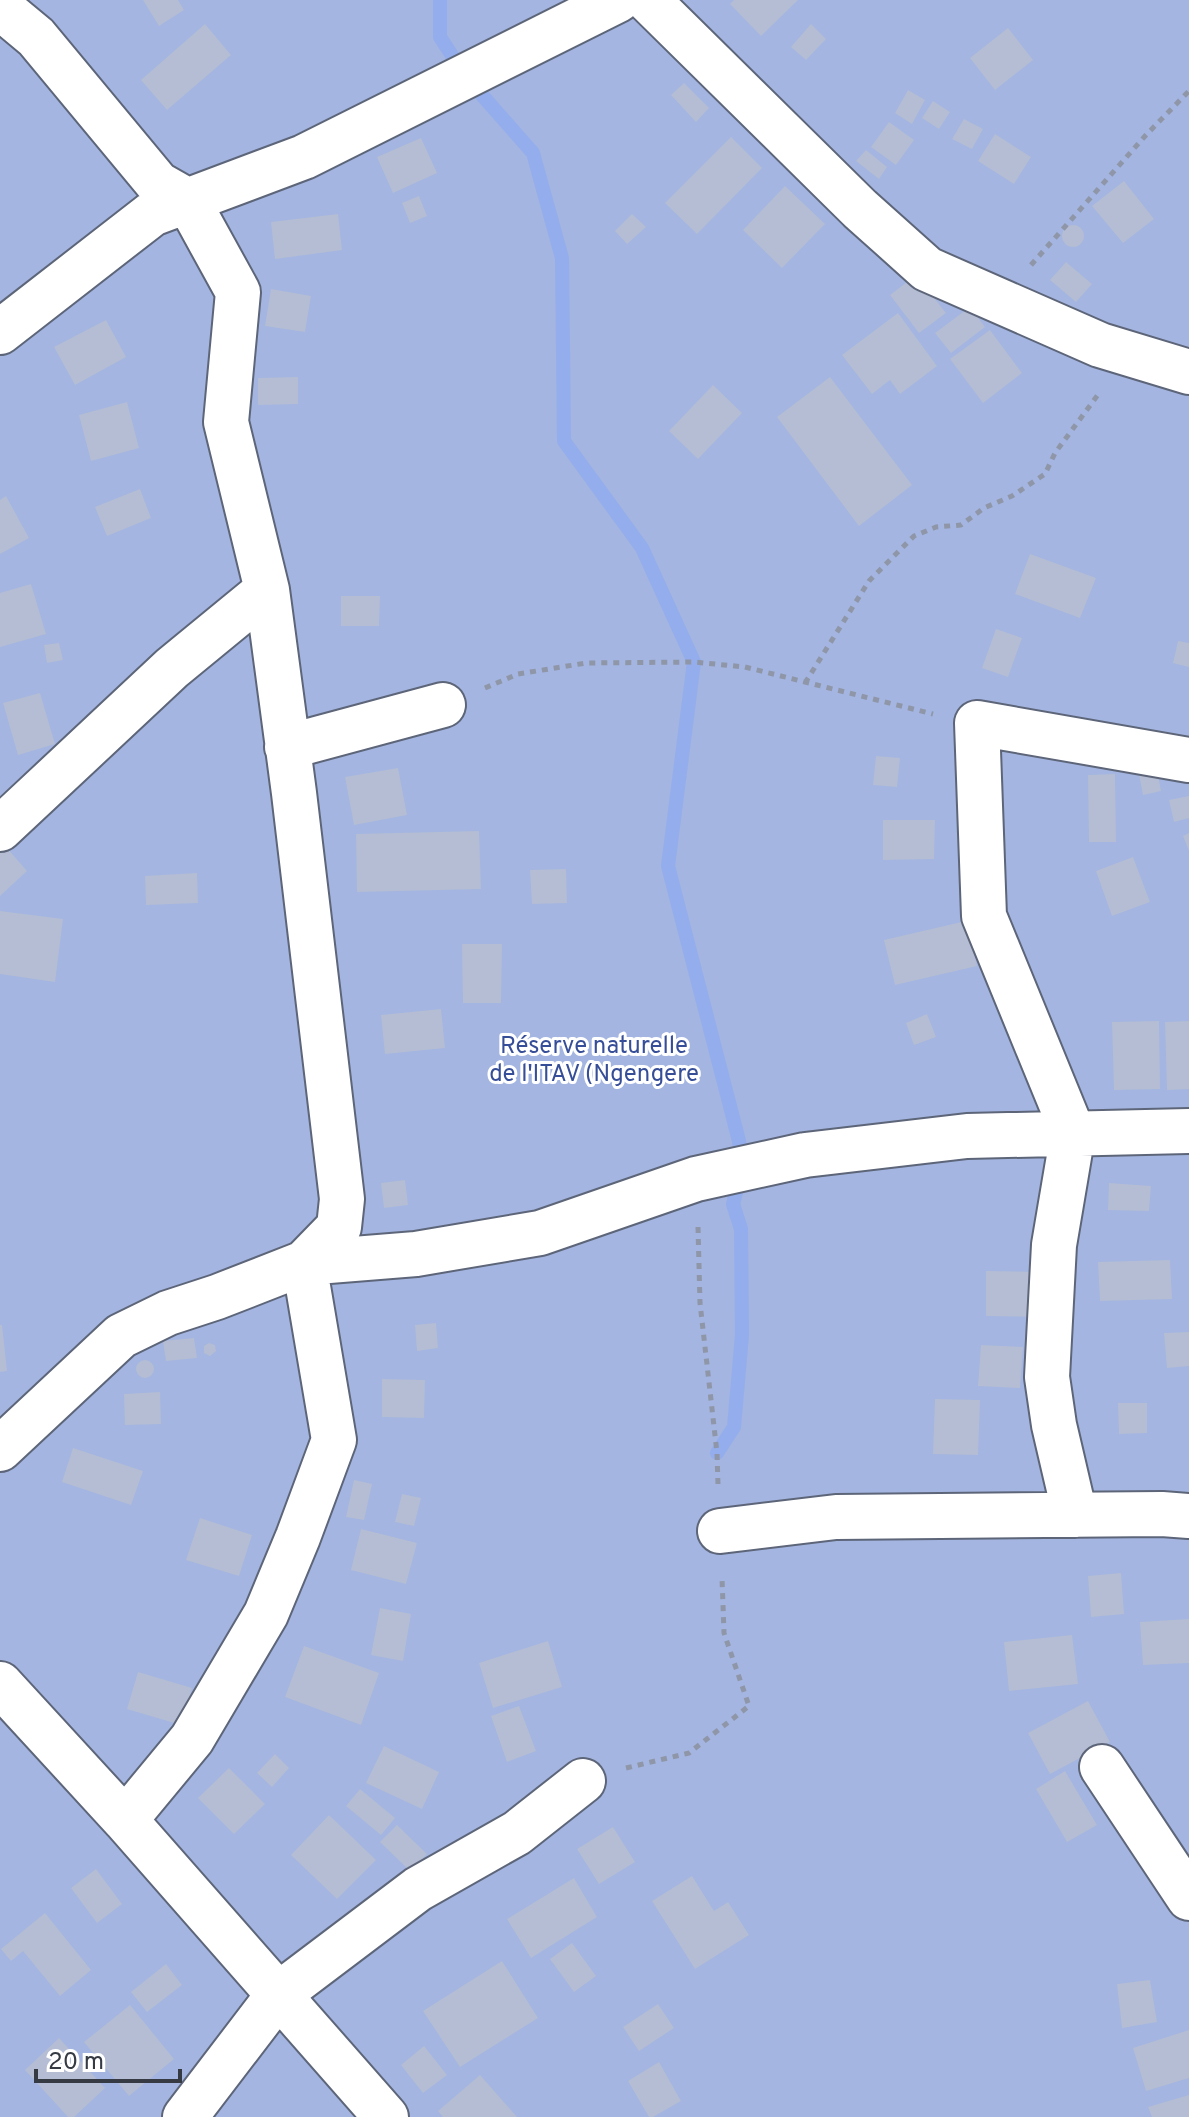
<svg xmlns="http://www.w3.org/2000/svg" width="1189" height="2117" font-family="Overpass,sans-serif">
<style>
.green{fill:#a3b5e0}
.lines{fill:none;stroke-linecap:round;stroke-linejoin:round}
.stream{stroke:#94adec;stroke-width:14}
.building{fill:#b4bdd4}
.minor-casing{stroke:#5d6579;stroke-width:48}
.path{stroke:#8f96a7;stroke-width:5;stroke-dasharray:6 6;stroke-linecap:butt}
.minor{stroke:#fff;stroke-width:44}
.labels{text-anchor:middle;stroke-width:6;stroke-linejoin:round;paint-order:stroke}
.park-label{font-size:24px;fill:#364e98;stroke:#fff}
</style>
<rect width="100%" height="100%" fill="#d6dff7"/>
<path class="green" d="M 0,0 L 1189,0 L 1189,2117 L 0,2117 Z"/>
<g class="lines">
<path class="stream" d="M 440,0 L 440,37 L 466,77 L 533,153 L 562,258 L 564,441 L 642,548 L 694,662 L 668,866 L 739,1141 L 742,1169 L 733,1204 L 741,1229 L 742,1335 L 734,1427 L 717,1453"/>
</g>
<path class="building" d="M 143,0 L 178,0 L 184,10 L 159,26 Z
M 734,0 L 798,0 L 761,36 L 730,4 Z
M 205,24 L 231,55 L 167,110 L 141,80 Z
M 811,24 L 826,39 L 806,60 L 791,47 Z
M 1008,28 L 1033,60 L 995,90 L 970,58 Z
M 684,83 L 709,108 L 696,122 L 671,95 Z
M 908,90 L 925,100 L 912,124 L 895,113 Z
M 933,101 L 950,112 L 939,129 L 922,118 Z
M 964,119 L 983,129 L 972,149 L 952,139 Z
M 889,122 L 914,140 L 896,165 L 871,147 Z
M 995,134 L 1031,157 L 1014,184 L 978,161 Z
M 731,137 L 762,168 L 697,234 L 665,203 Z
M 421,138 L 437,173 L 393,193 L 377,157 Z
M 866,150 L 887,167 L 879,179 L 856,161 Z
M 1124,181 L 1154,219 L 1123,243 L 1092,206 Z
M 785,186 L 825,224 L 782,268 L 743,230 Z
M 419,196 L 427,216 L 410,223 L 402,203 Z
M 338,214 L 342,250 L 275,259 L 271,222 Z
M 632,214 L 646,227 L 627,244 L 615,231 Z
M1062 236a11 11 0 1 1 22 0a11 11 0 1 1-22 0Z
M 1066,262 L 1092,284 L 1076,302 L 1050,280 Z
M 916,275 L 946,313 L 919,333 L 890,295 Z
M 271,289 L 311,296 L 305,332 L 265,326 Z
M 970,307 L 985,327 L 951,353 L 935,333 Z
M 898,313 L 937,366 L 900,394 L 890,380 L 872,394 L 842,355 Z
M 106,320 L 126,357 L 75,385 L 54,347 Z
M 990,330 L 1022,373 L 983,403 L 950,359 Z
M 298,377 L 298,404 L 258,405 L 258,378 Z
M 830,377 L 912,485 L 859,526 L 777,417 Z
M 713,385 L 742,413 L 698,459 L 669,431 Z
M 127,402 L 139,448 L 91,461 L 79,415 Z
M 140,489 L 151,518 L 107,536 L 95,507 Z
M 6,496 L 29,538 L 0,554 L 0,500 Z
M 1030,554 L 1096,578 L 1080,618 L 1015,594 Z
M 31,584 L 46,634 L 0,647 L 0,593 Z
M 341,596 L 380,596 L 379,626 L 341,626 Z
M 996,629 L 1022,638 L 1008,677 L 982,668 Z
M 1178,641 L 1189,643 L 1189,667 L 1173,663 Z
M 59,643 L 63,660 L 47,663 L 44,645 Z
M 40,693 L 55,744 L 18,755 L 3,703 Z
M 876,756 L 900,758 L 897,787 L 873,785 Z
M 398,768 L 407,815 L 354,825 L 345,777 Z
M 1157,770 L 1161,791 L 1143,795 L 1139,774 Z
M 1115,774 L 1116,842 L 1089,842 L 1088,775 Z
M 1189,796 L 1189,818 L 1174,822 L 1169,800 Z
M 883,820 L 935,820 L 934,859 L 883,860 Z
M 479,831 L 481,889 L 357,892 L 356,834 Z
M 1189,833 L 1189,851 L 1183,836 Z
M 6,847 L 27,871 L 0,896 L 0,853 Z
M 1133,857 L 1150,902 L 1112,916 L 1096,871 Z
M 566,869 L 567,903 L 532,904 L 530,870 Z
M 197,873 L 198,903 L 146,905 L 145,876 Z
M 0,911 L 63,919 L 55,982 L 0,974 Z
M 966,921 L 977,966 L 895,985 L 884,940 Z
M 462,944 L 502,944 L 501,1003 L 463,1003 Z
M 441,1009 L 445,1048 L 385,1054 L 381,1015 Z
M 927,1014 L 936,1037 L 914,1045 L 906,1023 Z
M 1159,1021 L 1160,1089 L 1114,1090 L 1112,1022 Z
M 1189,1021 L 1189,1089 L 1167,1090 L 1165,1022 Z
M 405,1180 L 408,1205 L 384,1208 L 381,1183 Z
M 1109,1183 L 1151,1186 L 1149,1211 L 1108,1210 Z
M 1170,1260 L 1172,1299 L 1100,1301 L 1098,1262 Z
M 986,1271 L 1042,1272 L 1042,1317 L 986,1316 Z
M 436,1323 L 438,1348 L 417,1351 L 415,1325 Z
M 0,1325 L 2,1325 L 7,1371 L 0,1372 Z
M 1189,1332 L 1189,1366 L 1167,1368 L 1164,1333 Z
M 194,1338 L 197,1358 L 166,1361 L 163,1341 Z
M 209,1343 L 215,1345 L 216,1351 L 210,1356 L 204,1353 L 204,1346 Z
M 981,1345 L 1023,1347 L 1020,1388 L 978,1386 Z
M136 1369a9 9 0 1 1 18 0a9 9 0 1 1-18 0Z
M 382,1379 L 425,1380 L 424,1418 L 382,1417 Z
M 160,1392 L 161,1424 L 125,1425 L 124,1394 Z
M 935,1399 L 980,1400 L 978,1455 L 933,1454 Z
M 1118,1403 L 1147,1403 L 1147,1433 L 1119,1434 Z
M 73,1448 L 143,1471 L 131,1505 L 62,1482 Z
M 354,1480 L 372,1484 L 364,1520 L 346,1517 Z
M 402,1494 L 421,1498 L 414,1526 L 395,1522 Z
M 200,1518 L 252,1535 L 239,1576 L 186,1560 Z
M 361,1529 L 417,1543 L 406,1584 L 351,1570 Z
M 1121,1573 L 1124,1614 L 1091,1617 L 1088,1576 Z
M 380,1608 L 411,1614 L 403,1661 L 371,1655 Z
M 1189,1619 L 1189,1663 L 1143,1665 L 1140,1622 Z
M 1072,1635 L 1078,1684 L 1009,1691 L 1004,1642 Z
M 548,1641 L 562,1687 L 493,1708 L 479,1663 Z
M 304,1646 L 379,1673 L 361,1725 L 285,1697 Z
M 138,1672 L 192,1688 L 181,1725 L 127,1709 Z
M 1088,1701 L 1110,1742 L 1050,1774 L 1028,1733 Z
M 519,1706 L 536,1751 L 507,1762 L 491,1716 Z
M 384,1746 L 439,1772 L 422,1809 L 366,1783 Z
M 275,1754 L 289,1768 L 272,1787 L 257,1773 Z
M 229,1768 L 265,1804 L 234,1834 L 198,1798 Z
M 1065,1771 L 1097,1825 L 1067,1842 L 1036,1789 Z
M 360,1789 L 395,1818 L 381,1835 L 346,1806 Z
M 329,1815 L 376,1860 L 337,1899 L 291,1855 Z
M 397,1825 L 427,1854 L 410,1871 L 380,1842 Z
M 613,1827 L 635,1862 L 599,1884 L 577,1849 Z
M 96,1869 L 122,1904 L 97,1923 L 71,1888 Z
M 692,1876 L 714,1911 L 728,1902 L 749,1935 L 695,1969 L 652,1901 Z
M 574,1878 L 597,1917 L 531,1958 L 507,1919 Z
M 45,1913 L 91,1970 L 60,1996 L 23,1951 L 11,1961 L 1,1949 Z
M 572,1943 L 596,1976 L 574,1992 L 550,1959 Z
M 502,1961 L 538,2018 L 460,2067 L 423,2011 Z
M 166,1964 L 182,1985 L 147,2012 L 131,1992 Z
M 1150,1980 L 1157,2022 L 1122,2028 L 1117,1984 Z
M 658,2004 L 674,2028 L 639,2051 L 623,2027 Z
M 130,2005 L 174,2059 L 129,2096 L 84,2042 Z
M 1189,2030 L 1189,2078 L 1146,2091 L 1133,2048 Z
M 59,2038 L 105,2088 L 74,2117 L 68,2117 L 25,2070 Z
M 424,2046 L 447,2075 L 423,2093 L 401,2065 Z
M 659,2062 L 681,2101 L 653,2117 L 649,2117 L 628,2081 Z
M 480,2075 L 517,2117 L 443,2117 L 438,2111 Z
M 1189,2095 L 1189,2117 L 1152,2117 L 1148,2107 Z"/>
<g class="lines">
<g class="minor-casing">
<path id="minor" d="M 648,0 L 860,209 L 927,269 L 1100,345 L 1189,372
M 0,7 L 36,37 L 158,184 L 188,201 L 238,292 L 226,422 L 267,590 L 294,793 L 342,1199 L 339,1227 L 304,1263 L 334,1440 L 298,1537 L 266,1614 L 192,1739 L 125,1820
M 0,332 L 152,214 L 304,157 L 618,0
M 287,747 L 443,705
M 0,829 L 172,668 L 267,590
M 0,1449 L 121,1336 L 168,1313 L 217,1297 L 304,1263 L 416,1254 L 540,1233 L 696,1179 L 805,1155 L 967,1136 L 1189,1131
M 1075,1515 L 1054,1425 L 1047,1377 L 1054,1245 L 1073,1133 L 984,916 L 977,723 L 1189,760
M 720,1531 L 836,1517 L 1162,1514 L 1189,1516
M 0,1684 L 125,1820 L 386,2117
M 1102,1767 L 1189,1898
M 185,2117 L 279,1994 L 418,1889 L 517,1833 L 583,1781"/>
</g>
<path class="path" d="M 1031,265 L 1146,135 L 1189,91
M 805,683 L 869,581 L 914,536 L 936,527 L 961,525 L 984,508 L 1012,496 L 1045,474 L 1055,453 L 1100,392
M 485,688 L 518,674 L 586,663 L 694,662 L 745,667 L 933,714
M 698,1227 L 700,1303 L 717,1453 L 718,1484
M 626,1768 L 689,1753 L 749,1706 L 724,1633 L 722,1578"/>
<use href="#minor" class="minor"/>
</g>
<g class="labels">
<g class="park-label">
<text x="594" y="1053">Réserve naturelle<tspan x="594" dy="28">de l'ITAV (Ngengere</tspan></text>
</g>
</g>
<path d="M36 2069v12h144v-12" fill="none" stroke="#363a43" stroke-width="4"/>
<text x="48" y="2069" font-size="24" fill="#363a43" stroke="#ffffff" stroke-width="6" paint-order="stroke">20 m</text>
</svg>
